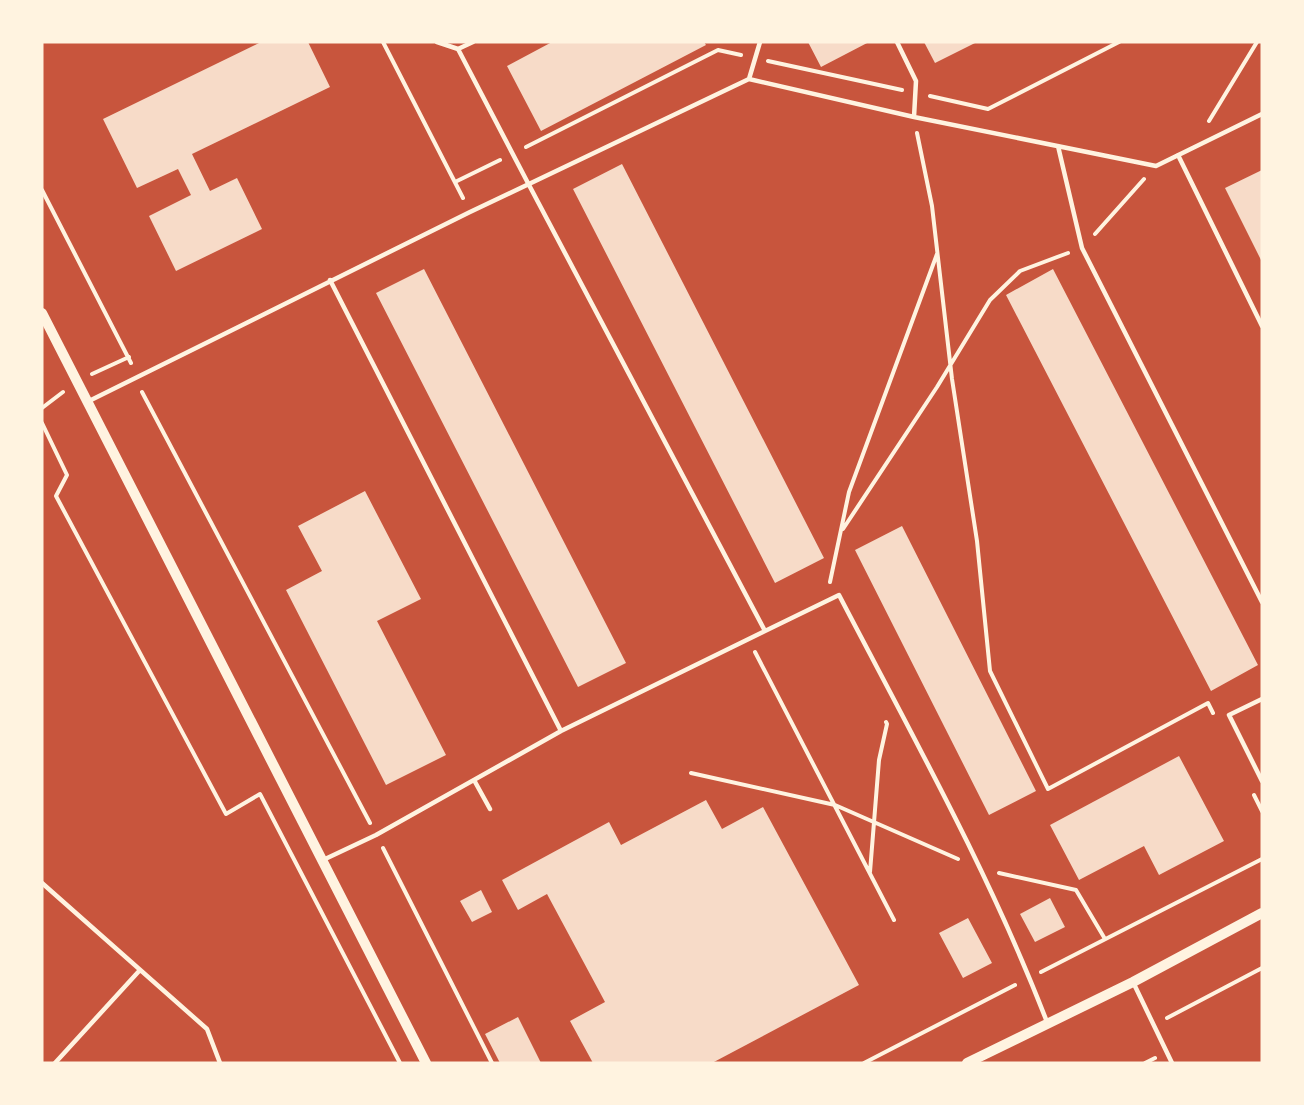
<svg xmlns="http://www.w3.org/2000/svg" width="1304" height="1105" font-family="'IBM Plex Sans',sans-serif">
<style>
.building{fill:#f7dbc8}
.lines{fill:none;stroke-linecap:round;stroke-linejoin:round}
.path{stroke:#fff3e0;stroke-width:4}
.service{stroke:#fff3e0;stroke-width:4.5}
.tertiary{stroke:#fff3e0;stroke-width:10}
</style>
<rect width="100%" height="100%" fill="#c8553d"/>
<path class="building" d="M 261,42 L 308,42 L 330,87 L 192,154 L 210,191 L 237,178 L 262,229 L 176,271 L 149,216 L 191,195 L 178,169 L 137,188 L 103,119 Z
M 552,42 L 704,42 L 706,45 L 541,131 L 507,66 Z
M 808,42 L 869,42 L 821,67 Z
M 924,42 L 977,42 L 935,63 Z
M 622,164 L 824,558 L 775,583 L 573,189 Z
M 1262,170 L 1262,262 L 1225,188 Z
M 424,269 L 626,663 L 578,687 L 376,293 Z
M 1053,269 L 1258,665 L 1211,691 L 1006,295 Z
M 365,491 L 421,599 L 377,621 L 446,755 L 386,785 L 286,590 L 322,571 L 298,526 Z
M 902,526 L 1036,791 L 989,815 L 855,550 Z
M 1179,756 L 1224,841 L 1159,875 L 1144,846 L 1079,880 L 1050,825 Z
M 706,800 L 722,829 L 763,807 L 859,985 L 712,1063 L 593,1063 L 570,1021 L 605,1002 L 547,894 L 518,910 L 502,880 L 609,822 L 621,845 Z
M 481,890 L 492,912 L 472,922 L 460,901 Z
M 1050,898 L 1065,927 L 1035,942 L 1020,914 Z
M 968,918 L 992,963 L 963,978 L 939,933 Z
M 518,1017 L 541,1063 L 500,1063 L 485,1034 Z"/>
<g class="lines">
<path class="path" d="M 383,42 L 463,198
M 768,61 L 902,90
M 930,96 L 988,109 L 1119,42
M 1209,121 L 1257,42
M 917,133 L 932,206 L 952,379 L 977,541 L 990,671 L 1048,789 L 1208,703 L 1213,713
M 526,147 L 718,50 L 741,55
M 455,182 L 500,160
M 42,190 L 131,363
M 1095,234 L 1144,179
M 92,374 L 129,357
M 142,392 L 370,823
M 42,408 L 63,392
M 42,423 L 67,475 L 56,496 L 226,814 L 260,794 L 400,1063
M 843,529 L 937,387 L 990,300 L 1020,271 L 1068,253
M 830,582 L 849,492 L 937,254
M 755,652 L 894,920
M 691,773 L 835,805 L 958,859
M 1254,795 L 1262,811
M 383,848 L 492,1063
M 870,872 L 879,760 L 887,724 L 886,722
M 999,873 L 1076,890 L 1105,939
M 1041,972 L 1262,859
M 1167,1018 L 1262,968
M 864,1063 L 1015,985
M 1145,1063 L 1155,1058"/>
<path class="service" d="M 897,42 L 916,81 L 914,117
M 458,49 L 473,42
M 749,79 L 760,42
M 1058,146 L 1082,248 L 1262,602
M 1178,155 L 1262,326
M 330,280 L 561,731 L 765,631 L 529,185 L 458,49 L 437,42
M 89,401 L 470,212 L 749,79 L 914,117 L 1156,166 L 1262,114
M 765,631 L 839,595 C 912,735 990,874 1047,1022
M 1262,699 L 1229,715 L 1262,781
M 474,780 L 490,809
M 323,860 L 376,835 L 561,731
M 42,883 L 207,1029 L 220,1063
M 1133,982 L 1172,1063
M 55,1063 L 140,970"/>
<path class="tertiary" d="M 42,313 L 426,1063
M 967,1063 L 1133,982 L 1262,913"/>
</g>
<rect width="1304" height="1105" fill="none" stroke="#fff3e0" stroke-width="87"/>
</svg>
